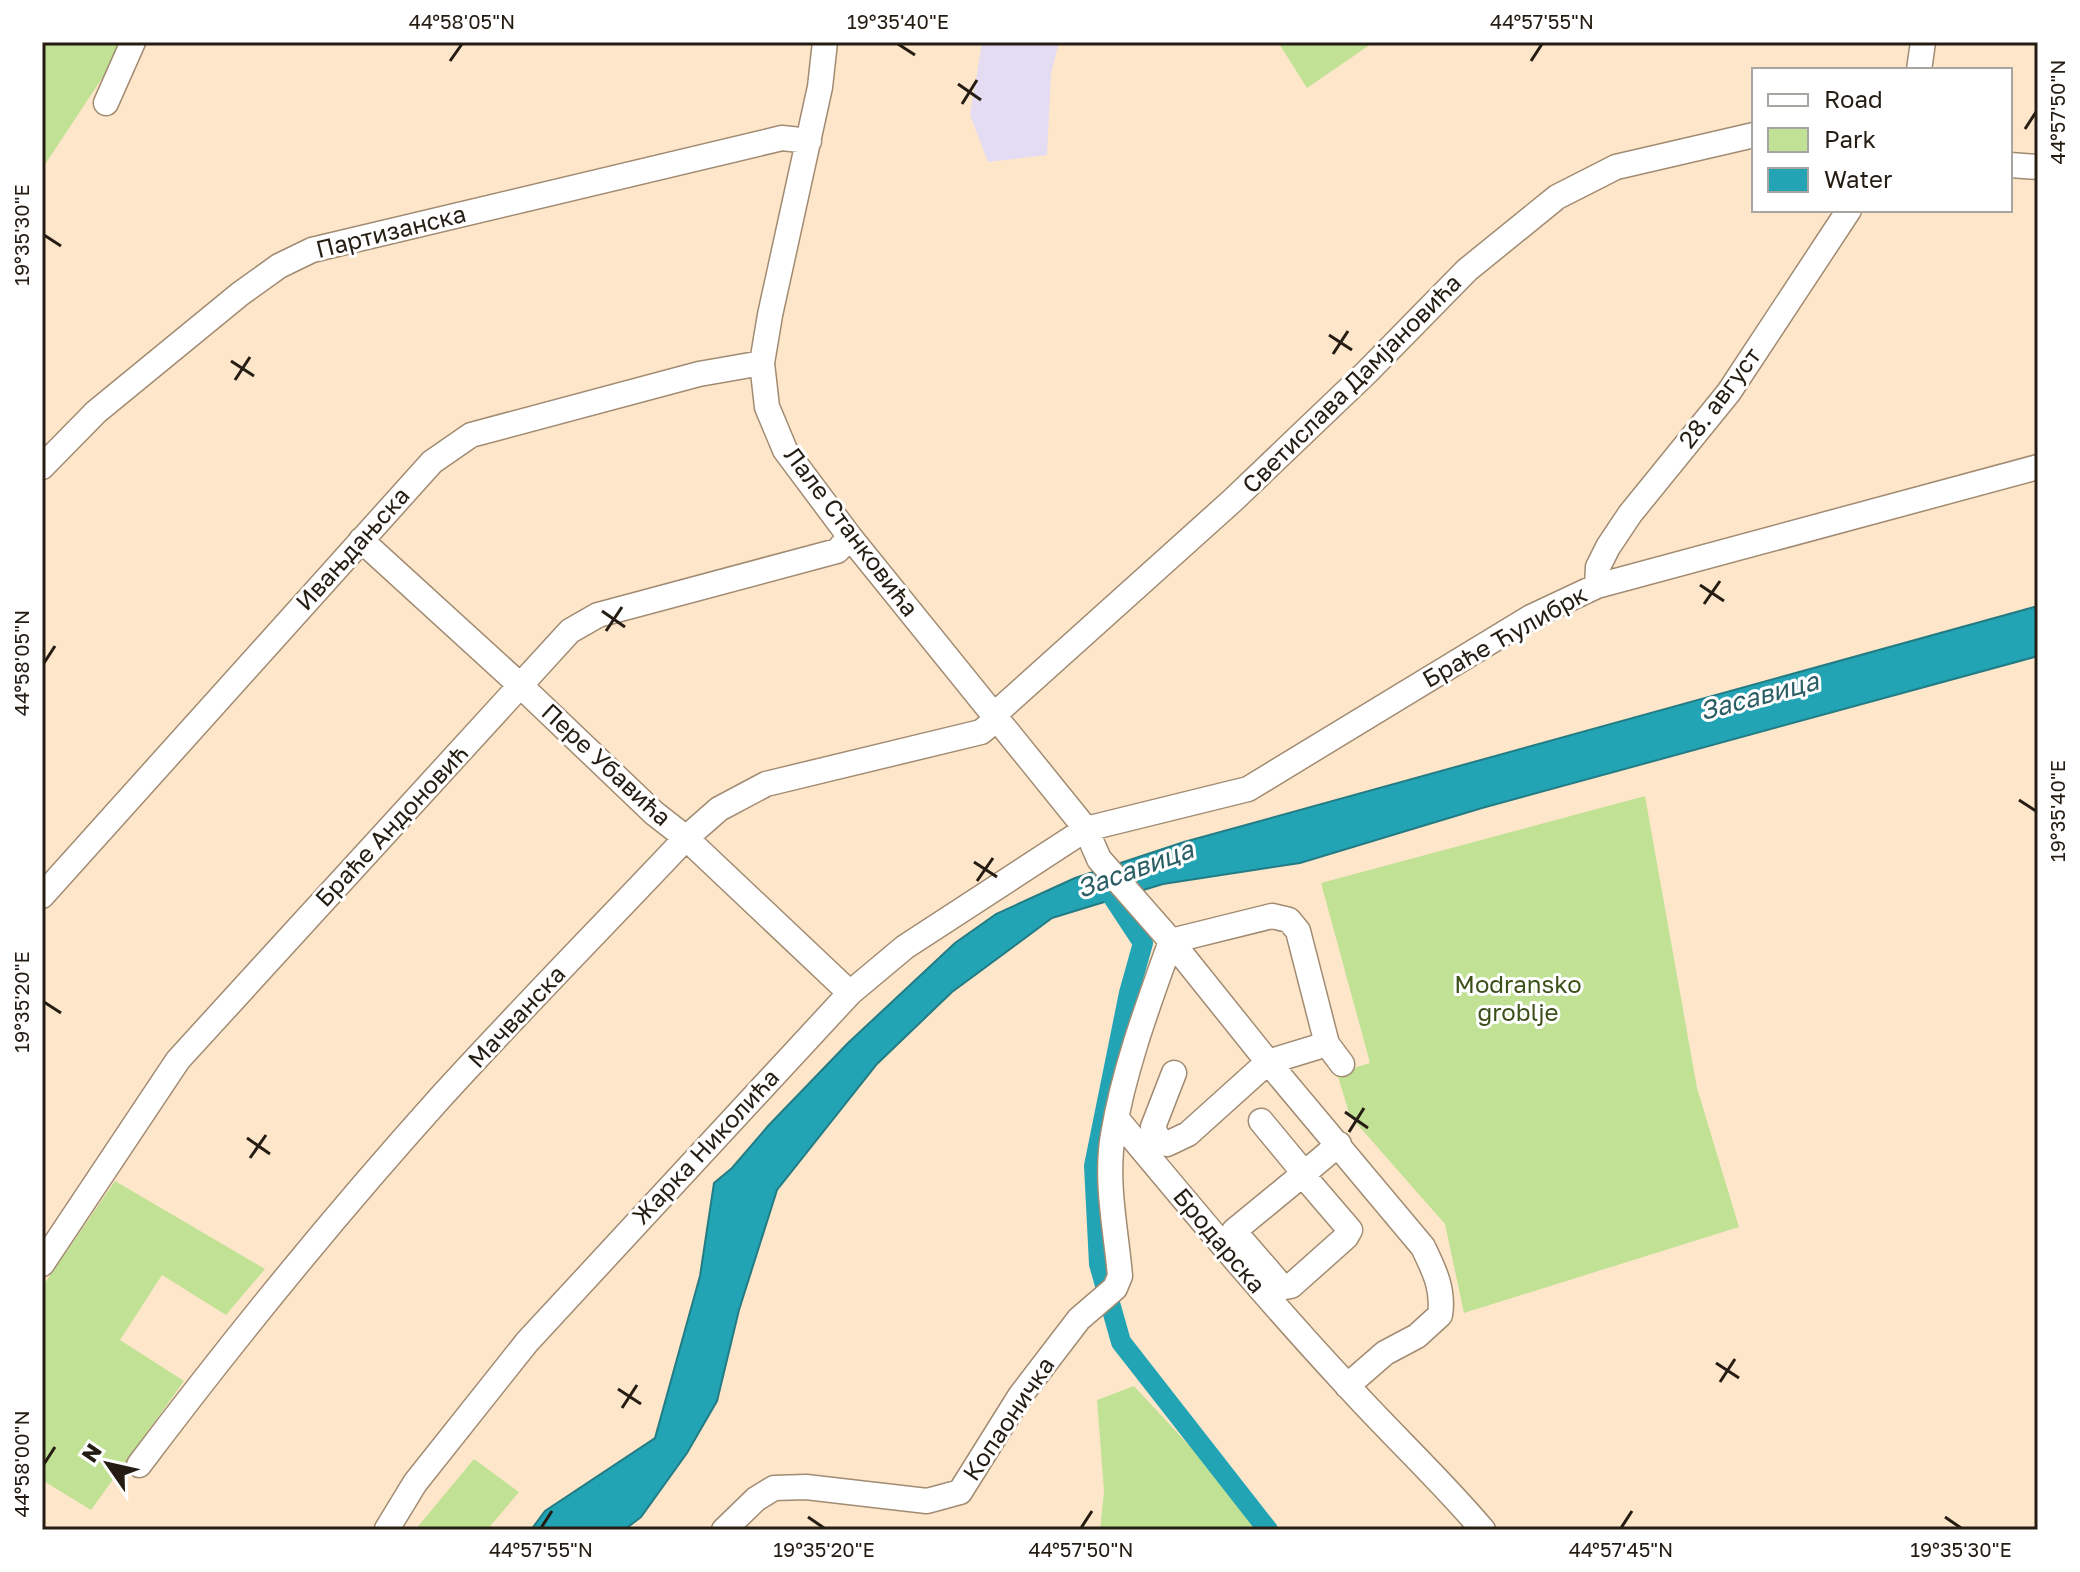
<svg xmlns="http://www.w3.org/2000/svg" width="2080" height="1572" font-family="'Golos Text',sans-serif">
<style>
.industrial{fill:#e4dcf2}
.green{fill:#c1e195}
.water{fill:#22a4b5;stroke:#237c84;stroke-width:2}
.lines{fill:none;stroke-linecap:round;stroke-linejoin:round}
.canal{stroke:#22a4b5;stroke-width:20}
.minor-casing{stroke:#a18b72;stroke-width:27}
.minor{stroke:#fff;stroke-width:24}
.ticks{fill:none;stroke:#251d13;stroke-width:3}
.labels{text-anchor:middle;stroke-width:6;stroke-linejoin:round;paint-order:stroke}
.street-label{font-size:24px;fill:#251d13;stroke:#fff}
.park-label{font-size:24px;fill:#3c501a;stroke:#fff}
.water-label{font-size:26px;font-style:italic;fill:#2b5d64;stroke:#fff}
.neatline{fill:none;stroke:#251d13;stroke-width:3}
.ticks-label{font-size:20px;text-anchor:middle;fill:#251d13}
</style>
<rect width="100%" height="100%" fill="#fee6ca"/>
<path class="industrial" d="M 980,42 L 1059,42 L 1051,74 L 1047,155 L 988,162 L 970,115 L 982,43 Z"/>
<path class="green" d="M 42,42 L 126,42 L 42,169 Z
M 1278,42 L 1374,42 L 1307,88 Z
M 1645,796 L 1697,1088 L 1739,1227 L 1464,1313 L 1445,1224 L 1350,1116 L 1337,1073 L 1370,1063 L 1321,883 Z
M 115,1181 L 265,1269 L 226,1315 L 162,1275 L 120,1340 L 184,1381 L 91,1510 L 42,1480 L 42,1287 Z
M 1134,1386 L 1221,1480 L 1258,1530 L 1100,1530 L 1104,1491 L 1097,1400 Z
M 474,1459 L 519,1492 L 487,1530 L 415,1530 Z"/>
<path class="water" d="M 2038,606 L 2038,656 L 1482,808 L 1300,863 L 1163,884 L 1052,918 L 952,992 L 877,1064 L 777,1190 L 739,1310 L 717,1401 L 687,1453 L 641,1517 L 624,1530 L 531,1530 L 545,1511 L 655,1438 L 700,1276 L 714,1183 L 732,1168 L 768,1126 L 848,1043 L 955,943 L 996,914 L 1075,878 L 1184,842 Z"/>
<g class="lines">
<path class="canal" d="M 1101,879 L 1143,943 L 1129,993 L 1094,1166 L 1099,1264 L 1121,1342 L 1268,1530"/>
<g class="minor-casing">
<path id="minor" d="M 1919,70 L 1923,42
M 106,103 L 133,42
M 2010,165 L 2038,167
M 42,467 L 96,412 L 240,294 L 279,266 L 312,250 L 782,138 L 809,141
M 361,540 L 521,686 L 654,813 L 686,838 L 850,993
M 1597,586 L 1598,567 L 1608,547 L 1630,514 L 1729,392 L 1849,210
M 995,714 L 1232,501 L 1366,373 L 1467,270 L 1557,197 L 1616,167 L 1754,135
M 42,896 L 432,462 L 471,435 L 699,374 L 762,363
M 1327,1044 L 1268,1062 L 1423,1247 C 1434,1270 1444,1289 1440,1315 L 1417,1336 L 1385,1353 L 1347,1386
M 1174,1073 L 1153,1127 L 1158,1138 L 1167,1144 L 1188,1134 L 1268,1062 L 1171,941 L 1272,916 L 1289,920 L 1298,931 L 1327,1044 L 1342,1064
M 1117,1119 C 1192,1209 1266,1298 1345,1383 C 1390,1433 1440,1479 1483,1530
M 1261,1121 L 1304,1173
M 1302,1174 L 1350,1230 L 1346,1237 L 1291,1286 L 1285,1287 L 1278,1282 L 1234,1231 C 1269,1202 1304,1174 1339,1144
M 42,1264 L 178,1060 L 570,631 L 598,615 L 837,551 L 850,537
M 139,1465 C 234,1339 334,1216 440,1098 C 520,1010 604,925 686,838 L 719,809 L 766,784 L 981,732 L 998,718
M 387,1529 L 415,1483 L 527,1342 L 850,993 L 905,947 L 1086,829 L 1248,789 L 1531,617 L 1597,586 L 2038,467
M 724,1530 L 756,1499 L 774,1488 L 806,1487 L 927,1501 L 960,1492 L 1020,1396 L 1079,1319 L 1115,1288 L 1120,1276 C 1116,1230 1105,1181 1113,1135 C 1124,1069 1148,1005 1171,941 L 1099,859 L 1086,829 L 850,537 L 785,450 L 767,407 L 762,363 L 770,315 L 820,87 L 825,42"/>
</g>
<use href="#minor" class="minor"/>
</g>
<path class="ticks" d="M 898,44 L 915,55M 450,61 L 462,44M 1531,61 L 1542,44M 958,84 L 981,100M 962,104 L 977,80M 2025,129 L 2036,112M 44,235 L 61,246M 1329,335 L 1352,350M 1333,354 L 1348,331M 231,361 L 254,376M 235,380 L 250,357M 1700,585 L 1724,601M 1704,604 L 1720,581M 602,611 L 625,627M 606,631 L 622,607M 44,663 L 55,646M 2019,800 L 2036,811M 974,862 L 997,877M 977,881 L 993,858M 44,1002 L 61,1013M 1345,1112 L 1368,1128M 1349,1132 L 1364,1108M 247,1138 L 270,1154M 250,1158 L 266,1135M 1716,1363 L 1739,1378M 1720,1382 L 1735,1359M 618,1389 L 641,1404M 622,1408 L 637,1385M 44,1464 L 55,1447M 808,1517 L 824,1528M 1945,1517 L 1961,1528M 541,1528 L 552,1511M 1081,1528 L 1092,1511M 1621,1528 L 1632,1511"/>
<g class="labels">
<g class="street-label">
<text transform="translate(391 232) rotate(-14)" y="8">Партизанска</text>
<text transform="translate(1352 384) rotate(-45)" y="8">Светислава Дамјановића</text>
<text transform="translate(1720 398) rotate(-53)" y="8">28. август</text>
<text transform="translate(851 532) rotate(53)" y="8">Лале Станковића</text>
<text transform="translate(353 549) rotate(-48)" y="8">Ивањдањска</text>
<text transform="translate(1505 637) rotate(-29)" y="8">Браће Ћулибрк</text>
<text transform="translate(606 765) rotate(43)" y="8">Пере Убавића</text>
<text transform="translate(392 826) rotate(-47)" y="8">Браће Андоновић</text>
<text transform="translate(517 1017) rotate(-47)" y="8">Мачванска</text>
<text transform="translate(706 1147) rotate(-47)" y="8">Жарка Николића</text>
<text transform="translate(1219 1241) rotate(50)" y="8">Бродарска</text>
<text transform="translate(1009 1419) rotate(-56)" y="8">Копаоничка</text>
</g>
<g class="park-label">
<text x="1518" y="993">Modransko<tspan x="1518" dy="28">groblje</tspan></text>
</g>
<g class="water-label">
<text transform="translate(1759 696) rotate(-15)" y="9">Засавица</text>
<text transform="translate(1135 869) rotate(-20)" y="9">Засавица</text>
</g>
</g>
<rect width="2080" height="1572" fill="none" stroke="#ffffff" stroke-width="88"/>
<rect x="1752" y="68" width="260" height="144" fill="#ffffff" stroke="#a8a5a1" stroke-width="2"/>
<rect x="1768" y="94" width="40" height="12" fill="#ffffff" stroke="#a8a5a1" stroke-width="2"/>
<text x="1824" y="108" font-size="24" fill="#251d13">Road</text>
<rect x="1768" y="128" width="40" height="24" fill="#c1e195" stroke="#a8a5a1" stroke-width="2"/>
<text x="1824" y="148" font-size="24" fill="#251d13">Park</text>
<rect x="1768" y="168" width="40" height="24" fill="#22a4b5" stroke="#a8a5a1" stroke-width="2"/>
<text x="1824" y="188" font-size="24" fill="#251d13">Water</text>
<g transform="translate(108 1464) rotate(304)" stroke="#ffffff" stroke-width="6" paint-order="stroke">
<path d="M0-6L14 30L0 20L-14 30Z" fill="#251d13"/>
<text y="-12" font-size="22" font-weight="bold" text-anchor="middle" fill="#251d13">N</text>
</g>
<rect x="44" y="44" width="1992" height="1484" class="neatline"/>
<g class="ticks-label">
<text x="462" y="29">44°58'05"N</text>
<text x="898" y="29">19°35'40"E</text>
<text x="1542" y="29">44°57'55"N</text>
<text transform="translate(2058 112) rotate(-90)" y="7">44°57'50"N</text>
<text transform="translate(22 235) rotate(-90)" y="7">19°35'30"E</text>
<text transform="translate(22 663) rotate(-90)" y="7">44°58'05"N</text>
<text transform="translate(2058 811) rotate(-90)" y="7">19°35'40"E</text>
<text transform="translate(22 1002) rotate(-90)" y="7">19°35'20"E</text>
<text transform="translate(22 1464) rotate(-90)" y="7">44°58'00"N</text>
<text x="541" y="1557">44°57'55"N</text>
<text x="824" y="1557">19°35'20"E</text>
<text x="1081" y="1557">44°57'50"N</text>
<text x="1621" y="1557">44°57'45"N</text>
<text x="1961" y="1557">19°35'30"E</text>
</g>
</svg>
